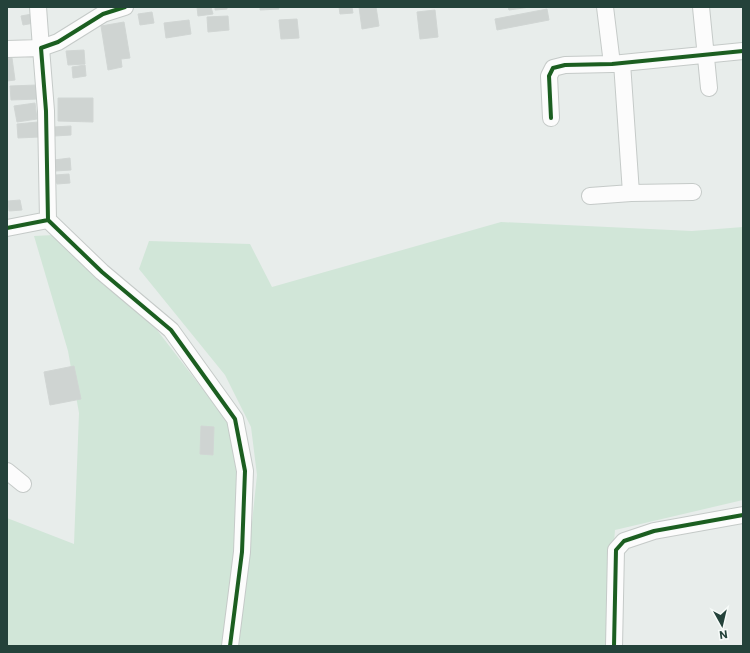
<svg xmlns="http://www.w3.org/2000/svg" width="750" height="653" font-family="Commissioner,sans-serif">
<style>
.green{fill:#d1e6d8}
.building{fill:#cfd4d2;stroke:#d1d6d4}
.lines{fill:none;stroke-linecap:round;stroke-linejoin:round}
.minor-casing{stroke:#c5cac8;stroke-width:18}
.minor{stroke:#fcfcfc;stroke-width:16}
.cycleway-casing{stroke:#f7fbf9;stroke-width:6}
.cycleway{stroke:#1b5e20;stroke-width:4}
</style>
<rect width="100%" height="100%" fill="#e8edeb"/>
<path class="green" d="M 501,222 L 692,231 L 743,227 L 743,500 L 615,530 L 606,646 L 239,646 L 257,475 L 251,427 L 225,375 L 139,269 L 149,241 L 250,244 L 272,287 Z
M 54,235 L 157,330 L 232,427 L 237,473 L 237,553 L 223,646 L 7,646 L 7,518 L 74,544 L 79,413 L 68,351 L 34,236 Z"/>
<path class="building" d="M 197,7 L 211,7 L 213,14 L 198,16 Z
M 215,7 L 227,7 L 227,9 L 215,10 Z
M 260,7 L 278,7 L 279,9 L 260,10 Z
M 339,7 L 352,7 L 353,13 L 340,14 Z
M 359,7 L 376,7 L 379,26 L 362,29 Z
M 508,7 L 530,7 L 509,10 Z
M 547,9 L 549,20 L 497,30 L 495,19 Z
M 435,10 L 438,37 L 420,39 L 417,12 Z
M 152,12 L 154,23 L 140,25 L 138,14 Z
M 32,14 L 34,23 L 23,25 L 21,16 Z
M 228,16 L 229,30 L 208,32 L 207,17 Z
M 297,19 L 299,38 L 281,39 L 279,20 Z
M 189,20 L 191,34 L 166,38 L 164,23 Z
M 124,22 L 130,58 L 121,59 L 122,67 L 108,70 L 101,26 Z
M 84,50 L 85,64 L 68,65 L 66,51 Z
M 7,58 L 12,58 L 15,80 L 7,81 Z
M 85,65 L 86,76 L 73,78 L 72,67 Z
M 37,85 L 38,99 L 11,100 L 10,86 Z
M 58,98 L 93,98 L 93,122 L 58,121 Z
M 35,103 L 37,119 L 17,122 L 14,106 Z
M 38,122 L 39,137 L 18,138 L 17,124 Z
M 71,126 L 71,135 L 54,136 L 53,127 Z
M 70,158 L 71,170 L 55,171 L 54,160 Z
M 69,174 L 70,183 L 57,184 L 55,175 Z
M 20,200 L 22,210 L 9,211 L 8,201 Z
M 74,366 L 81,399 L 50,405 L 44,372 Z
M 201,426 L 214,427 L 213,455 L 200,454 Z"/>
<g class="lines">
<g class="minor-casing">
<path id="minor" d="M 605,7 L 612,64
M 701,7 L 709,88
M 7,49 L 41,48 L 38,7
M 622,63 L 631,193
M 551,118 L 549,76 L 553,68 L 565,65 L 612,64 L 743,51
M 590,196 L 631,193 L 693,192
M 48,220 L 102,272 L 171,330 L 235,419 L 245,471 L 242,552 L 230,646
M 7,228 L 48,220 L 46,111 L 41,48 L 58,42 L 103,14 L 125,7
M 7,471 L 23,484
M 614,646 L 616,550 L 624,541 L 654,531 L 743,515"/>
</g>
<use href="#minor" class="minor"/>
<g class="cycleway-casing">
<path id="cycleway" d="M 551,118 L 549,76 L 553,68 L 565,65 L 612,64 L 743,51
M 48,220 L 102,272 L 171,330 L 235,419 L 245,471 L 242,552 L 230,646
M 7,228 L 48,220 L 46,111 L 41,48 L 58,42 L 103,14 L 125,7
M 614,646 L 616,550 L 624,541 L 654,531 L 743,515"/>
</g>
<use href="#cycleway" class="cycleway"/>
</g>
<rect width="750" height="653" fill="none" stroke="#24423a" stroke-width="16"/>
<g transform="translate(722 625) rotate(172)" stroke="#f7fbf9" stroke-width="3" paint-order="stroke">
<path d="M0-3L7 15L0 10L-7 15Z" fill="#24423a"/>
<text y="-6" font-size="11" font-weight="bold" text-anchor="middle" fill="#24423a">N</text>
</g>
</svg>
